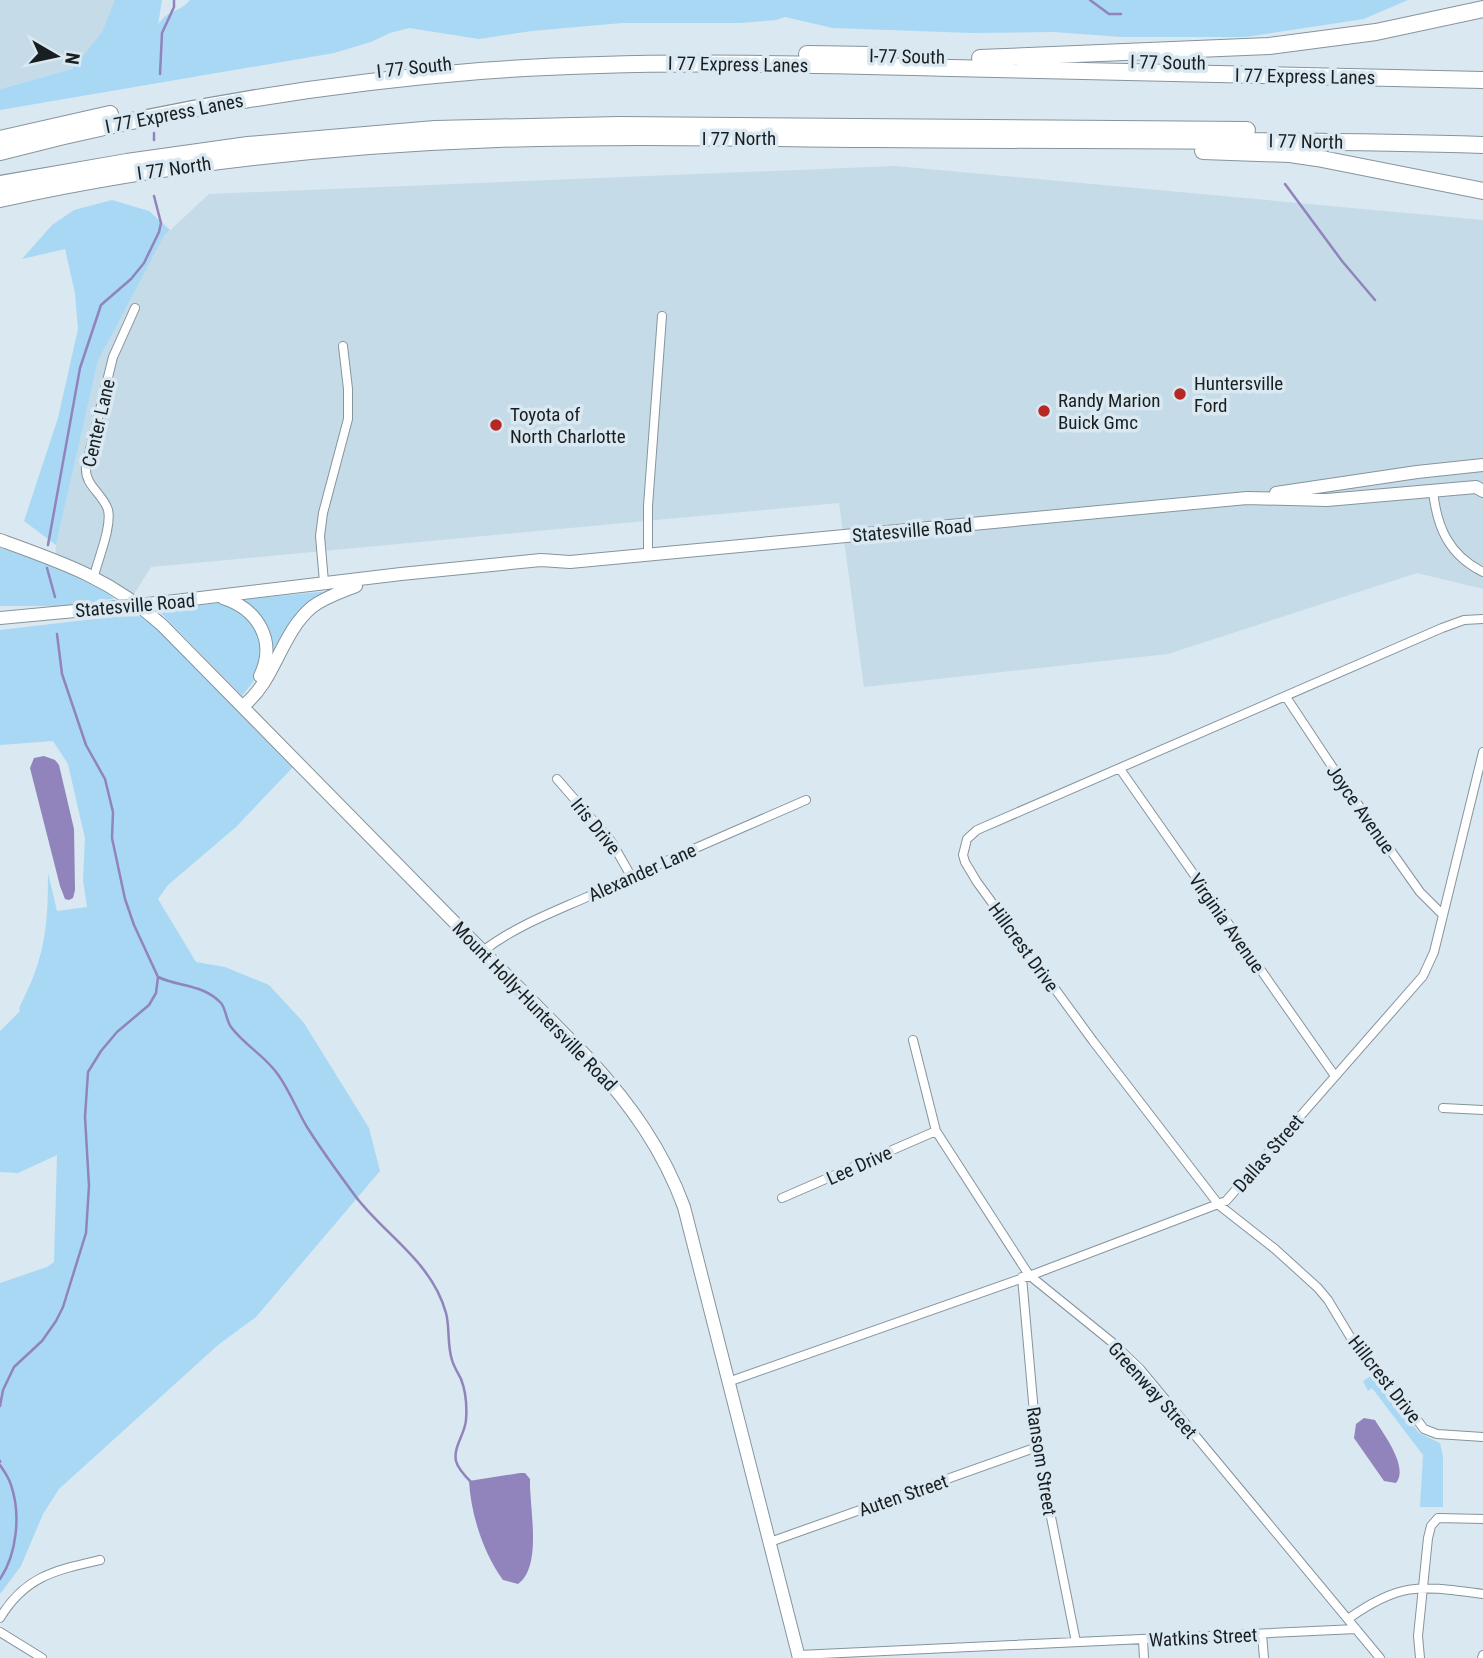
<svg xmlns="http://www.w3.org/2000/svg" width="1483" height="1658" font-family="'Roboto Condensed',sans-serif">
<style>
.built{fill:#c5dbe8}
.green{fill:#a9d8f4}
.water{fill:#9183bb}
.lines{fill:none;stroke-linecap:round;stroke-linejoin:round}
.stream{stroke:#9183bb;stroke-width:2.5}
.minor-casing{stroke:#86949c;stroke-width:10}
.secondary-casing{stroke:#86949c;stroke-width:14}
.primary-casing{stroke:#86949c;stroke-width:14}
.motorway-casing{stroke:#86949c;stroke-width:18}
.minor{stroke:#fff;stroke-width:8}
.secondary{stroke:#fff;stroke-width:12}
.primary{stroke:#fff;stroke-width:12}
.motorway{stroke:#fff;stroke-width:16}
.primary-bridge-casing{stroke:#86949c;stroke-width:14;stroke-linecap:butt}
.primary-bridge{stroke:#fff;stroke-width:12}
.poi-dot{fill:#b72825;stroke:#d9e8f1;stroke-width:2.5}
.labels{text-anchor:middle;stroke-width:7;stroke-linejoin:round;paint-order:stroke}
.street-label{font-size:19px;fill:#191e21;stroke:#d9e8f1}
.poi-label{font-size:19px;fill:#191e21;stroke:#d9e8f1;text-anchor:start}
</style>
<rect width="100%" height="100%" fill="#d9e8f1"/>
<path class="built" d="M 0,0 L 115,0 L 115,4 L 102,32 L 72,69 L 0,89 Z
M 895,166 L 1483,220 L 1483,589 L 1417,573 L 1168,654 L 864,687 L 839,503 L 151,567 L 131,599 L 55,560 L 56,545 L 98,361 L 164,236 L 209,194 Z"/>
<path class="green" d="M 115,0 L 162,0 L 158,25 C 169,8 178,14 190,0 L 1408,0 L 1364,19 L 1246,37 L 1122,37 L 1054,32 L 972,33 L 833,28 L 785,17 L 776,20 L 741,23 L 622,23 L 532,31 L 479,39 L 409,28 L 390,33 L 371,42 L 334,53 L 0,110 L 0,89 L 72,69 L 102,32 Z
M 112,200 L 149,211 L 170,230 L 164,236 L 98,361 L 56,545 L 24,521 L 58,418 L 78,329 L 75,293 L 65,249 L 22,259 L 52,225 L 74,210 Z
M 0,548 C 29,558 96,575 114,599 L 98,600 L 88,606 L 0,606 Z
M 340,590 L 323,596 L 268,670 L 269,651 L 237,600 Z
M 223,603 L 249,616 L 260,638 L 261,665 L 253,682 L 242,696 L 160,612 L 186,606 Z
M 146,616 L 293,767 L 236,827 L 168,885 L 158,899 L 196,962 L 225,967 L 269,985 L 304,1023 L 369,1128 L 380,1171 L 256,1317 L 218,1345 L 59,1489 L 43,1514 L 21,1566 L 0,1594 L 0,1283 L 47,1267 L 54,1262 L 57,1155 L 18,1173 L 0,1172 L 0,1031 L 20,1011 L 19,1008 C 45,958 48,928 48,873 L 57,911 L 87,907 L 83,880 L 85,838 L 81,821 L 68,764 L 53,741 L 0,745 L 0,630 L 111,617 Z
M 1371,1376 L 1378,1379 L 1419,1433 L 1440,1443 L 1443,1457 L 1443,1507 L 1420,1507 L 1423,1455 L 1372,1388 L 1368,1391 L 1363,1381 Z"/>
<path class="water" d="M 44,756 L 55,760 L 59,765 L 74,829 L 75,890 L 73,898 L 69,900 L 65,899 L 60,886 L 30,768 L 34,758 Z
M 1364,1418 L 1375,1420 C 1384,1435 1409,1467 1396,1483 L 1384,1481 L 1354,1438 L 1356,1424 Z
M 520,1473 L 525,1473 L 530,1479 C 529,1507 543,1566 518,1584 L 503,1580 C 483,1552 471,1515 469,1481 Z"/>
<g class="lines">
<path class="stream" d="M 1090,0 L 1109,14 L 1121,14
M 160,74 L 162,33 L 174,7 L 174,0
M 154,140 L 154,133
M 1285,184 L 1342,261 L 1375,300
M 48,545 L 80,368 L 101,305 L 131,279 L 144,263 L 159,232 L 161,223 L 154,196
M 47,568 L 55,597
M 158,977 C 179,987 203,984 221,1003 C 226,1009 226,1020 231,1027 C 245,1046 266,1056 279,1076 C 290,1092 297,1110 307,1127 C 322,1151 339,1174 356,1197 C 386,1236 432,1262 446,1313 C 450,1328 447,1345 452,1360 C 454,1367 458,1373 461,1379 C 466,1392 467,1407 466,1420 C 465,1434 453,1447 456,1461 C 458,1469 466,1477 471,1482
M 0,1406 L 3,1390 L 14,1367 L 42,1341 L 56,1321 L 63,1307 L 86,1233 L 89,1186 L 85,1117 L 88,1072 L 101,1051 L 117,1032 L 149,1005 L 156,993 L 158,977 L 134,925 L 125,899 L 112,838 L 113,812 L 105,779 L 86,745 L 62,674 L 57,634
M 0,1461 L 0,1462
M 0,1465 C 4,1471 9,1478 11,1485 C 21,1514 17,1554 0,1579"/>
<g class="minor-casing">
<path id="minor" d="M 1433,491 C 1437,528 1449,555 1483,572
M 648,555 L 648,506 L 662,316
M 94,576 C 98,559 112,527 108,510 C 103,493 84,486 86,466 L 113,357 L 135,308
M 324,582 L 320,536 L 323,513 L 348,419 L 348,389 L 343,346
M 1483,619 L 1464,620 L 1442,628 L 977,830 L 967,839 L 963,855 L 965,862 L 977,882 L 1093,1041 L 1219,1205 L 1275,1249 L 1318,1288 L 1328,1300 L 1363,1358 L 1393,1388 L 1424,1429 L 1437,1434 L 1483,1437
M 1286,697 L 1347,789 L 1420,892 L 1443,915
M 1120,769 L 1335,1076
M 557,779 L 611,841 L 631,876
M 483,951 C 514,927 551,913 587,897 C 659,863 733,832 806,800
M 913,1040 L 936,1131 L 1029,1275 L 1113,1343 L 1140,1369 L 1380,1658
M 1443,1108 L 1483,1110
M 782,1198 L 936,1131
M 1022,1277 L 1037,1447 L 1076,1642
M 728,1382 L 1037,1273 L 1226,1201 L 1423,976 L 1434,952 L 1483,752
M 770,1542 L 1037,1447
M 0,1618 C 25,1576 56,1570 100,1560
M 1348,1619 C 1401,1581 1421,1586 1483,1594
M 0,1632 L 42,1658
M 1262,1634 L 1264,1658
M 1143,1640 L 1144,1658
M 799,1655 L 1356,1629
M 1420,1658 L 1418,1636 L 1428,1538 L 1431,1526 L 1438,1518 L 1483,1519
M 1482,1658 L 1483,1655"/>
</g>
<g class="secondary-casing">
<path id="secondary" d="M 0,540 C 64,563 111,579 162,625 L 590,1060 C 631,1105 663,1150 684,1207 L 799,1658"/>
</g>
<g class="primary-casing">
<path id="primary" d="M 1276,493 L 1417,472 L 1483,465
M 223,598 C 258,609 277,641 260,676
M 167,602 L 401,574 L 541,560 L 570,562 L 1247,498 L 1327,500 L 1476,487 L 1483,491
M 0,618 L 107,608
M 243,706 C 276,680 280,634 312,607 C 325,597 341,592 356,586"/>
</g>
<g class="motorway-casing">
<path id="motorway" d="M 807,54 L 872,55
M 980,58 L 1269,46 L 1376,32 L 1483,9
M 0,139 L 110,114
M 1203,151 L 1290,154 L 1317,158 L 1483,191
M 0,152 C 157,111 317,84 480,71 C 637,59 794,64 951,68 C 1128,72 1306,76 1483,80
M 0,184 L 127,162 L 248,145 L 435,129 L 619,125 L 1247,130
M 0,199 C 163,163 330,145 497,139 C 623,135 751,138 878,139 C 1079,141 1281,139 1483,145"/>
</g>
<use href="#minor" class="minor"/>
<use href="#secondary" class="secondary"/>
<use href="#primary" class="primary"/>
<use href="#motorway" class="motorway"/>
<g class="primary-bridge-casing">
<path id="primary-bridge" d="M 107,608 L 167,602"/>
</g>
<use href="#primary-bridge" class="primary-bridge"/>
</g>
<g class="poi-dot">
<circle cx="1180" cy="394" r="7"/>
<circle cx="1044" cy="411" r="7"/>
<circle cx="496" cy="425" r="7"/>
</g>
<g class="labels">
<g class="street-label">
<text transform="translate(907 56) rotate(1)" y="7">I-77 South</text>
<text transform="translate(1168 62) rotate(1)" y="7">I 77 South</text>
<text transform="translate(738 64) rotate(1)" y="7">I 77 Express Lanes</text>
<text transform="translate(414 67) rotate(-6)" y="7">I 77 South</text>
<text transform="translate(1305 76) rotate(1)" y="7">I 77 Express Lanes</text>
<text transform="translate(174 113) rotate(-11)" y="7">I 77 Express Lanes</text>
<text x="739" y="145">I 77 North</text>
<text transform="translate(1306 141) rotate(1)" y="7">I 77 North</text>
<text transform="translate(174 168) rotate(-8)" y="7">I 77 North</text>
<text transform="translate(98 423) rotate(-77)" y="7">Center Lane</text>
<text transform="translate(912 530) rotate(-5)" y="7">Statesville Road</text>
<text transform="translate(135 605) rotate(-5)" y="7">Statesville Road</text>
<text transform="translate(1361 809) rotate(55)" y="7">Joyce Avenue</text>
<text transform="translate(596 826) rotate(51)" y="7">Iris Drive</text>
<text transform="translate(642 872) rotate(-24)" y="7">Alexander Lane</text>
<text transform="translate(1227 923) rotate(55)" y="7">Virginia Avenue</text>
<text transform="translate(1024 947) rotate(54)" y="7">Hillcrest Drive</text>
<text transform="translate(535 1006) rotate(46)" y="7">Mount Holly-Huntersville Road</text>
<text transform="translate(1268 1153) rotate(-49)" y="7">Dallas Street</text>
<text transform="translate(859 1165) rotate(-24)" y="7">Lee Drive</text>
<text transform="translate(1385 1379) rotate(52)" y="7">Hillcrest Drive</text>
<text transform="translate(1153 1390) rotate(48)" y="7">Greenway Street</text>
<text transform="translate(1042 1461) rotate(81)" y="7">Ransom Street</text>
<text transform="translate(903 1495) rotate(-19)" y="7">Auten Street</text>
<text transform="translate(1203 1637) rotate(-3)" y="7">Watkins Street</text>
</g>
<g class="poi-label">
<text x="1194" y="390">Huntersville<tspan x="1194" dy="22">Ford</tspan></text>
<text x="1058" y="407">Randy Marion<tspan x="1058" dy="22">Buick Gmc</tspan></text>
<text x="510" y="421">Toyota of<tspan x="510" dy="22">North Charlotte</tspan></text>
</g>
</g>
<g transform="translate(56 56) rotate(99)" stroke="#d9e8f1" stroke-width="5" paint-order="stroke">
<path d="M0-5L12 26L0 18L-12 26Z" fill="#191e21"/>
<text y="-10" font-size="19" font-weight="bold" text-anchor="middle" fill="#191e21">N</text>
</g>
</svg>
